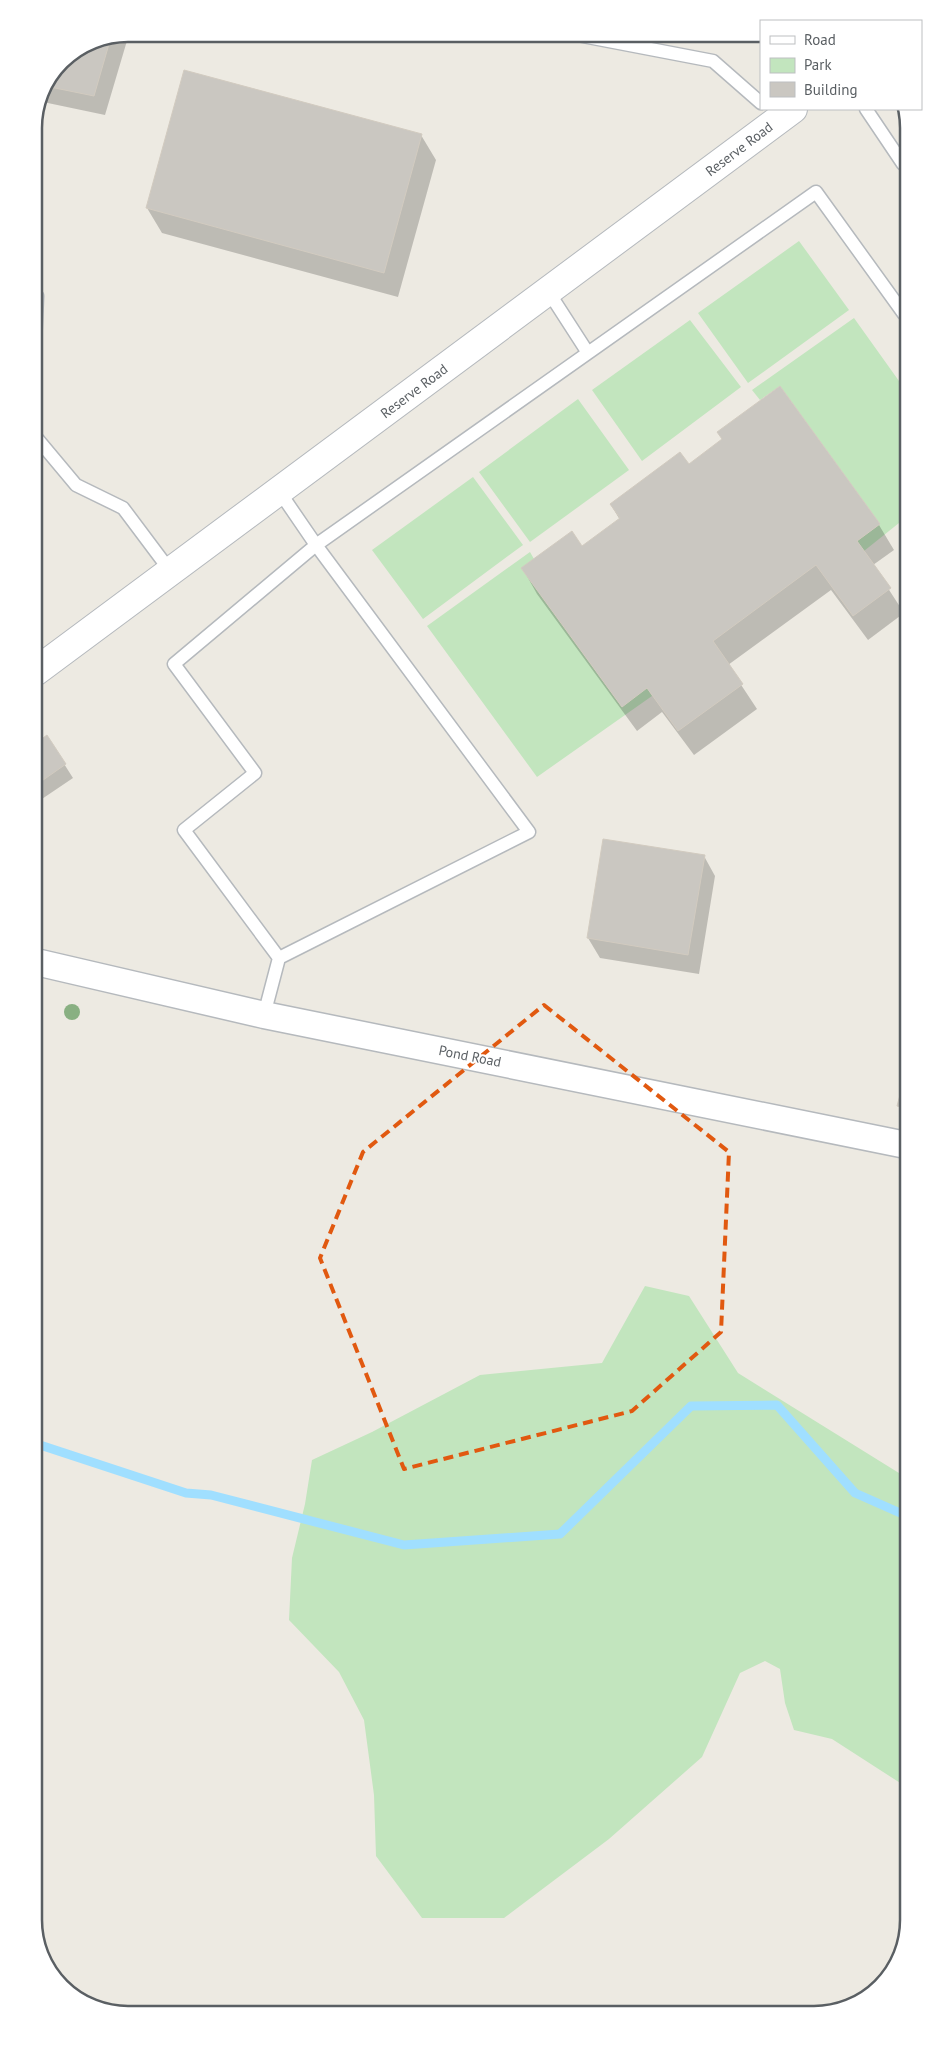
<svg xmlns="http://www.w3.org/2000/svg" width="942" height="2049" font-family="'PT Sans',sans-serif">
<style>
.green{fill:#c2e5be}
.shadow{fill:#0003}
.lines{fill:none;stroke-linecap:round;stroke-linejoin:round}
.stream{stroke:#a0dfff;stroke-width:9}
.building{fill:#cac7c1;stroke:#d2cbc0}
.service-casing{stroke:#b5b9bd;stroke-width:15}
.minor-casing{stroke:#b5b9bd;stroke-width:29}
.tertiary-casing{stroke:#b5b9bd;stroke-width:30}
.service{stroke:#fff;stroke-width:12}
.minor{stroke:#fff;stroke-width:26}
.tertiary{stroke:#fff;stroke-width:28}
.tree{fill:#89b082}
.marked{fill:none;stroke:#e15910;stroke-width:4;stroke-dasharray:10 6;stroke-linejoin:round}
.labels{text-anchor:middle;stroke-width:4;stroke-linejoin:round;paint-order:stroke}
.street-label{font-size:14px;fill:#5a5f63;stroke:#fff}
.rim{fill:none;stroke:#5a5f63;stroke-width:2.5}
</style>
<rect width="100%" height="100%" fill="#edeae2"/>
<path class="green" d="M 799,241 L 849,310 L 748,383 L 698,313 Z
M 854,318 L 904,388 L 904,519 L 864,551 L 857,541 L 880,524 L 780,386 L 760,400 L 752,390 Z
M 690,320 L 741,387 L 642,461 L 592,390 Z
M 578,399 L 629,470 L 530,542 L 479,472 Z
M 473,477 L 523,545 L 423,619 L 372,550 Z
M 530,552 L 534,559 L 522,569 L 621,706 L 647,688 L 652,696 L 537,777 L 427,626 Z
M 645,1286 L 689,1296 L 738,1373 L 907,1478 L 908,1788 L 832,1739 L 794,1730 L 785,1703 L 780,1669 L 765,1661 L 740,1673 L 702,1757 L 609,1839 L 504,1918 L 422,1918 L 376,1856 L 374,1795 L 364,1720 L 339,1672 L 289,1620 L 292,1558 L 305,1504 L 312,1460 L 372,1432 L 480,1375 L 602,1363 Z"/>
<path class="shadow" d="M 129,34 L 105,115 L 43,102 L 62,61 L 92,41 Z
M 421,135 L 436,160 L 398,297 L 162,233 L 147,208 Z
M 688,466 L 879,525 L 894,550 L 873,565 L 904,613 L 868,640 L 831,590 L 728,665 L 757,709 L 694,755 L 662,712 L 637,731 L 537,594 L 523,569 L 582,547 L 620,520 L 611,505 Z
M 47,737 L 73,778 L 36,803 L 36,745 Z
M 704,856 L 715,876 L 699,974 L 600,958 L 588,938 Z
M 906,1078 L 906,1118 L 899,1106 Z"/>
<g class="lines">
<path class="stream" d="M 37,1444 L 186,1493 L 211,1495 L 404,1545 L 560,1534 L 691,1406 L 777,1405 L 855,1493 L 907,1516"/>
</g>
<path class="building" d="M 111,37 L 94,96 L 50,87 L 62,61 L 92,41 Z
M 184,70 L 422,134 L 384,273 L 146,208 Z
M 780,386 L 880,524 L 857,541 L 891,588 L 853,616 L 816,565 L 713,641 L 743,684 L 678,731 L 647,688 L 622,707 L 521,568 L 572,531 L 582,546 L 620,518 L 610,504 L 680,452 L 689,464 L 722,439 L 717,432 Z
M 47,735 L 66,764 L 36,785 L 36,743 Z
M 603,839 L 705,855 L 688,955 L 587,938 Z
M 906,1073 L 906,1108 L 897,1106 Z"/>
<g class="lines">
<g class="service-casing">
<path id="service" d="M 572,34 L 713,61 L 761,103
M 866,109 L 903,164
M 548,291 L 588,353
M 34,294 L 37,296 L 35,342
M 35,436 L 76,485 L 123,508 L 171,572
M 279,491 L 316,545 L 529,832 L 279,958 L 184,830 L 255,773 L 174,664 L 316,545 L 816,192 L 904,314
M 264,1015 L 279,958"/>
</g>
<g class="minor-casing">
<path id="minor" d="M 36,962 L 264,1015 L 906,1145"/>
</g>
<g class="tertiary-casing">
<path id="tertiary" d="M 35,672 L 793,109"/>
</g>
<use href="#service" class="service"/>
<use href="#minor" class="minor"/>
<use href="#tertiary" class="tertiary"/>
</g>
<circle class="tree" cx="72" cy="1012" r="8"/>
<path class="marked" d="M 544,1005 L 729,1152 L 721,1332 L 632,1411 L 404,1469 L 320,1258 L 363,1152 Z"/>
<g class="labels">
<g class="street-label">
<text transform="translate(739 149) rotate(-37)" y="5">Reserve Road</text>
<text transform="translate(414 391) rotate(-37)" y="5">Reserve Road</text>
<text transform="translate(470 1056) rotate(11)" y="5">Pond Road</text>
</g>
</g>
<path d="M0 0H942V2049H0ZM128 42H814A86 86 0 0 1 900 128V1920A86 86 0 0 1 814 2006H128A86 86 0 0 1 42 1920V128A86 86 0 0 1 128 42Z" fill="#fff" fill-rule="evenodd"/>
<path class="rim" d="M128 42H814A86 86 0 0 1 900 128V1920A86 86 0 0 1 814 2006H128A86 86 0 0 1 42 1920V128A86 86 0 0 1 128 42Z"/>
<rect x="760" y="20" width="162" height="90" fill="#ffffff" stroke="#bdbfc1"/>
<rect x="770" y="36" width="25" height="8" fill="#ffffff" stroke="#bdbfc1"/>
<text x="804" y="45" font-size="15" fill="#5a5f63">Road</text>
<rect x="770" y="58" width="25" height="15" fill="#c2e5be" stroke="#bdbfc1"/>
<text x="804" y="70" font-size="15" fill="#5a5f63">Park</text>
<rect x="770" y="82" width="25" height="15" fill="#cac7c1" stroke="#bdbfc1"/>
<text x="804" y="95" font-size="15" fill="#5a5f63">Building</text>
</svg>
